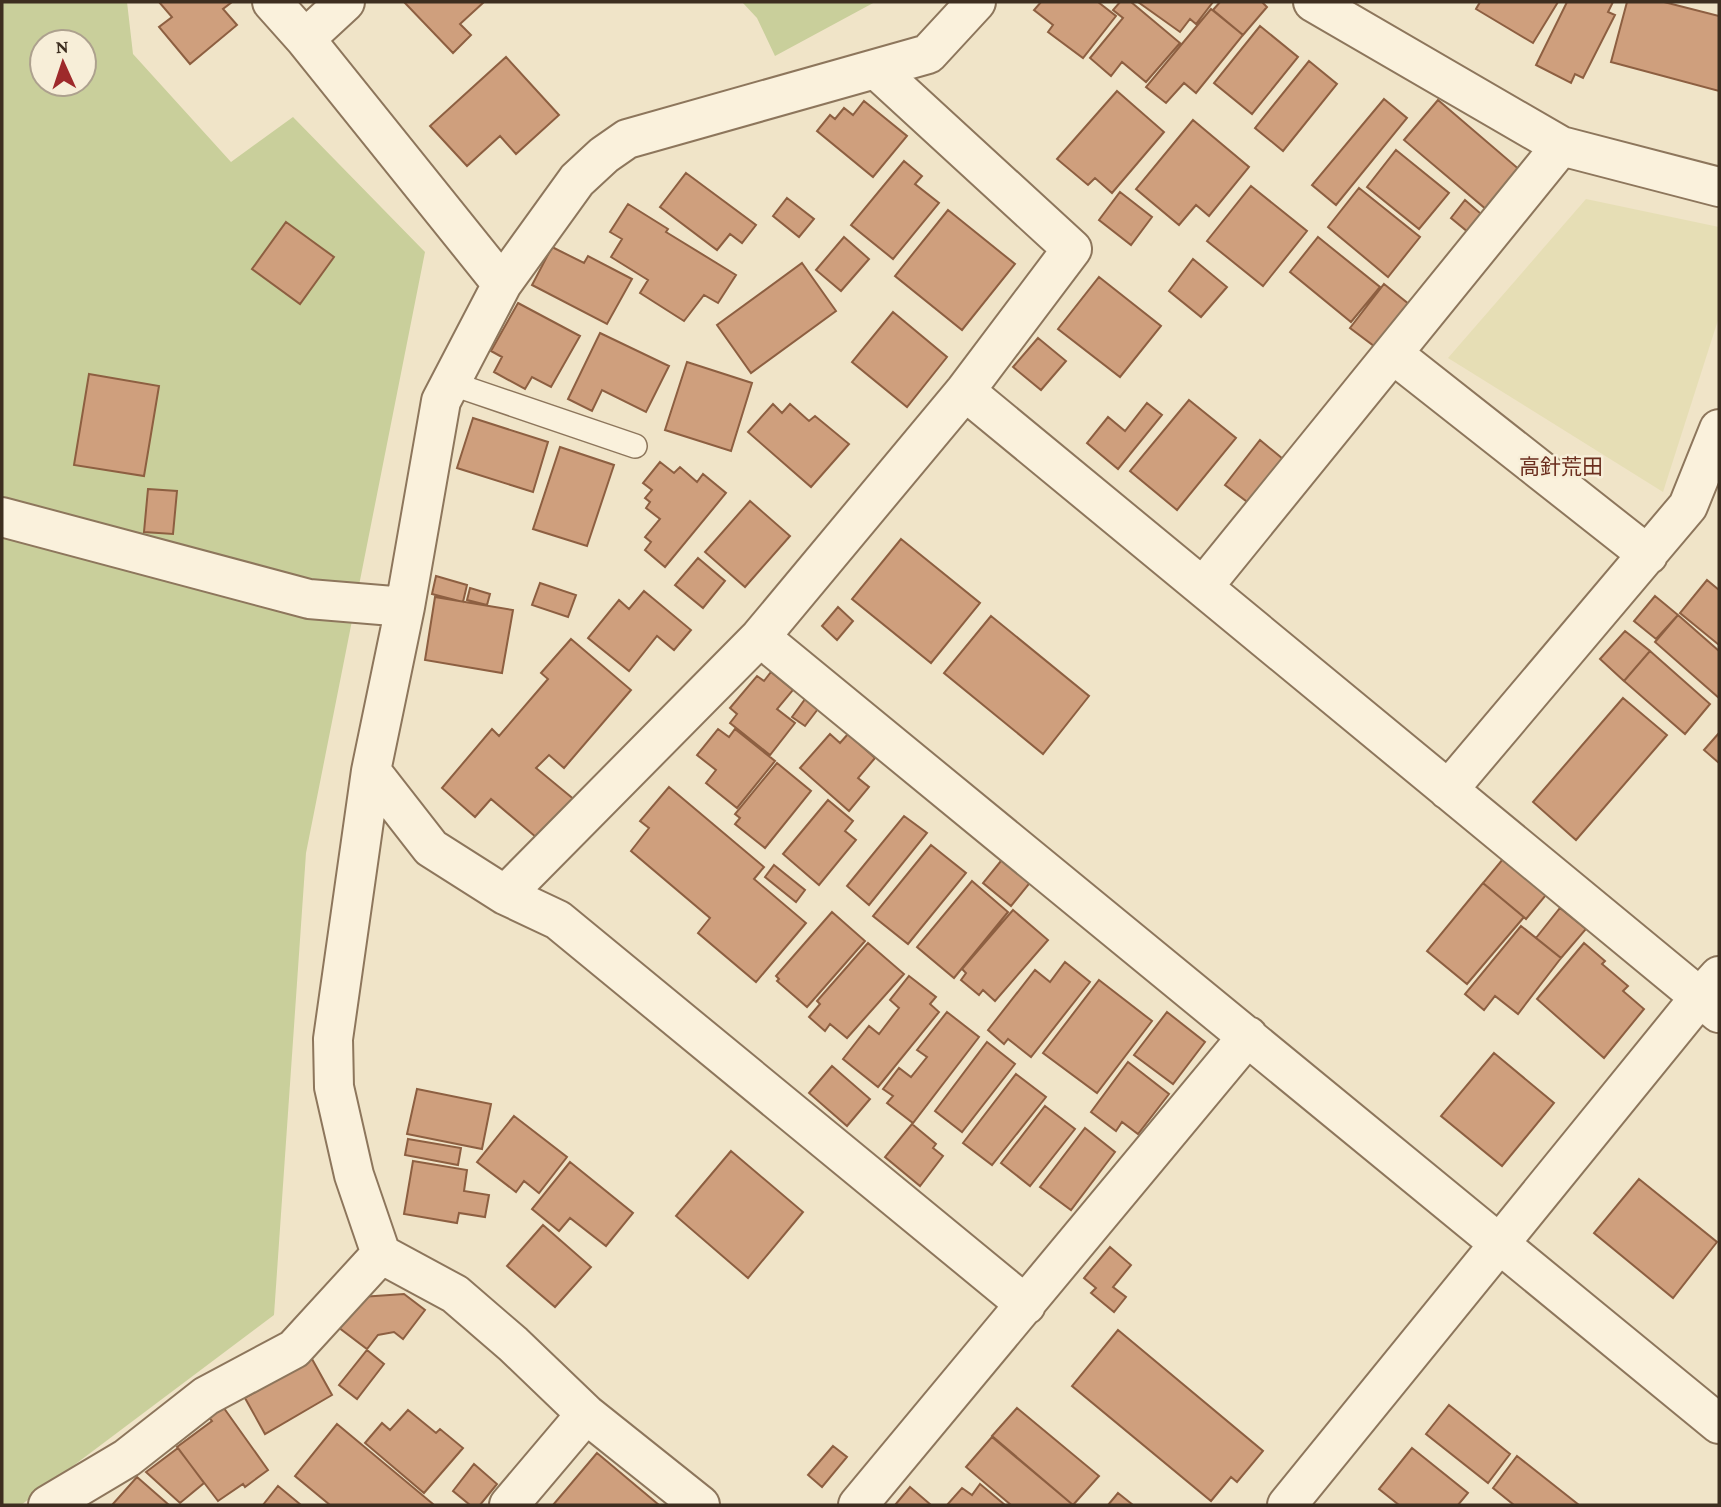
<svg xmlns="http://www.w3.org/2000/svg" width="1721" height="1507" font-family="'Crimson Pro','Noto Sans JP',serif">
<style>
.farmland{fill:#e6deb5}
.green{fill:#c9cf9b;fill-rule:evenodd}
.building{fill:#cf9f7d;stroke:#8d5f41;stroke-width:2}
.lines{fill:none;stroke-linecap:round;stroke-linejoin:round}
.lane-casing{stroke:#8d765c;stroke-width:26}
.street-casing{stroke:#8d765c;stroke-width:42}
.lane{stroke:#faf1dc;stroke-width:23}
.street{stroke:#faf1dc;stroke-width:38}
.labels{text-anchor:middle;stroke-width:5;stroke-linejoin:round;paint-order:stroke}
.quarter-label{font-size:21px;fill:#6b2e1e;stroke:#f7eed8}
</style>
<rect width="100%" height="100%" fill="#f0e4c8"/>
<path class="farmland" d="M 1586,199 L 1719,227 L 1719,317 L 1663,492 L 1448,358 Z"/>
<path class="green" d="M 2,2 L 127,2 L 133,54 L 231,162 L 293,117 L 425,252 L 306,853 L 274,1315 L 21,1505 L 2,1505 ZM 42,42 L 84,42 L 84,84 L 42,84 Z
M 742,2 L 875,2 L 775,56 L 757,18 Z"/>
<path class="building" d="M 159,2 L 232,2 L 223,9 L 237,25 L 190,64 L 159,27 L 172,17 Z
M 404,2 L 484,2 L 460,24 L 471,35 L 453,53 Z
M 1041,2 L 1098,2 L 1116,16 L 1083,58 L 1048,32 L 1053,25 L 1034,10 Z
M 1120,2 L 1131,2 L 1180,43 L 1146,82 L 1122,62 L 1111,76 L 1090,58 L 1123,18 L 1113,10 Z
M 1138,2 L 1213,2 L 1196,24 L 1190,19 L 1180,32 Z
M 1220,2 L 1262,2 L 1267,7 L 1243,35 L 1213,10 Z
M 1480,2 L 1558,2 L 1533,43 L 1476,9 Z
M 1567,2 L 1613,2 L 1608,12 L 1615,15 L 1583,78 L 1575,74 L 1571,83 L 1536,65 Z
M 1627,2 L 1664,2 L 1719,16 L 1719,91 L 1611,62 Z
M 1211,9 L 1243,35 L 1196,93 L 1184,83 L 1166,103 L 1146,87 Z
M 1260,26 L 1298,57 L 1252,114 L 1214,83 Z
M 506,57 L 559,115 L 516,154 L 500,136 L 467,166 L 430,126 Z
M 1309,61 L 1337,84 L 1283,151 L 1255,128 Z
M 1117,91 L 1164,132 L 1112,193 L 1095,178 L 1088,185 L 1057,159 Z
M 1384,99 L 1407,118 L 1336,205 L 1312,185 Z
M 1438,100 L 1521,171 L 1487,210 L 1404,140 Z
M 864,101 L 907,136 L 873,177 L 817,131 L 830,115 L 835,119 L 844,108 L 853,115 Z
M 1193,120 L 1249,167 L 1209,216 L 1196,205 L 1179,225 L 1136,189 Z
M 1396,150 L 1449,193 L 1419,229 L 1367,187 Z
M 904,161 L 922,176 L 915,184 L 939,203 L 893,259 L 851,225 Z
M 686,173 L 756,225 L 742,243 L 730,234 L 717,250 L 660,207 Z
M 1251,186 L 1307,231 L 1263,286 L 1207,241 Z
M 1359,188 L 1420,237 L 1388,277 L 1328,227 Z
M 1120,192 L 1152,217 L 1131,245 L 1099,220 Z
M 787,198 L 814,219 L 799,237 L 773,216 Z
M 1465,200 L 1488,220 L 1474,237 L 1451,218 Z
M 628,204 L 668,229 L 666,232 L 736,275 L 718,303 L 704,295 L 684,321 L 640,293 L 648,280 L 611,257 L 622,239 L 610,232 Z
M 948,210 L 1015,264 L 962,330 L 895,276 Z
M 286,222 L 334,257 L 300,304 L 252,269 Z
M 844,237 L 869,259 L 841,291 L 816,270 Z
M 1318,237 L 1380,287 L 1351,322 L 1290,272 Z
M 552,247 L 584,263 L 588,256 L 632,279 L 607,324 L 532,285 Z
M 1193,259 L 1227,287 L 1201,317 L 1169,291 Z
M 802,263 L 836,311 L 751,373 L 717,325 Z
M 1099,277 L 1161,326 L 1120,377 L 1058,329 Z
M 1384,284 L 1415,309 L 1382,352 L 1350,328 Z
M 518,303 L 580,336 L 551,387 L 532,377 L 525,389 L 494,372 L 502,357 L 491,351 Z
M 893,312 L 947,357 L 907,407 L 852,362 Z
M 600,333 L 669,366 L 646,412 L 602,390 L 592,411 L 568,399 Z
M 1038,338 L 1066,361 L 1041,390 L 1013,367 Z
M 687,362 L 752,383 L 731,451 L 665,430 Z
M 89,374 L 159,386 L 144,476 L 74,465 Z
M 1189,400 L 1236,438 L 1177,510 L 1130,471 Z
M 1147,403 L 1162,415 L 1118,469 L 1087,443 L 1108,417 L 1125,431 Z
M 773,404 L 782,413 L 790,404 L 809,421 L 815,416 L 849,444 L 811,487 L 748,432 Z
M 473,418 L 548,442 L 533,492 L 457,468 Z
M 1260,440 L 1289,464 L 1254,507 L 1225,485 Z
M 560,447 L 614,465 L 587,546 L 533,529 Z
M 660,462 L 674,473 L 680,467 L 697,482 L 703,474 L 726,493 L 665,567 L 645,550 L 651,542 L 645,537 L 660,519 L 646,508 L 650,502 L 645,498 L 652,490 L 643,483 Z
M 148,489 L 177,491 L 173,534 L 144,532 Z
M 750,501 L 790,536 L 745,587 L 705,552 Z
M 901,539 L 980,603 L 931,663 L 852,599 Z
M 698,558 L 725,581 L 703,608 L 675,585 Z
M 436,576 L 467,585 L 463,602 L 432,594 Z
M 1707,580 L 1719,590 L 1719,645 L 1680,613 Z
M 540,583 L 576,595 L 568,617 L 532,605 Z
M 470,588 L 490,594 L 487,605 L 467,600 Z
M 644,591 L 691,630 L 674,650 L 657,636 L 629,671 L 588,638 L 619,600 L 629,609 Z
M 1655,596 L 1678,615 L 1656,639 L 1634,621 Z
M 435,597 L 513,610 L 502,673 L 425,660 Z
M 838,607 L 853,621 L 837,640 L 822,626 Z
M 1678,615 L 1719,651 L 1719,698 L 1655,642 Z
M 991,616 L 1089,696 L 1043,754 L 944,673 Z
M 1625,631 L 1650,651 L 1624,681 L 1600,659 Z
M 571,639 L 631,690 L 564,768 L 549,755 L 536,768 L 576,801 L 537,838 L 491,799 L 475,817 L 442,788 L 492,729 L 499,736 L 548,679 L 541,673 Z
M 1650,651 L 1710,704 L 1685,734 L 1624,681 Z
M 771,672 L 793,690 L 777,709 L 795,723 L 770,755 L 730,723 L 737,714 L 730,708 L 757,676 L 764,681 Z
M 811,691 L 824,701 L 805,726 L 792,717 Z
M 1623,698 L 1667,735 L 1576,840 L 1533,802 Z
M 718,729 L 729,737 L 735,729 L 775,761 L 737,808 L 706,783 L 716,770 L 697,755 Z
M 1719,733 L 1719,763 L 1704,750 Z
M 830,734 L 840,743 L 848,734 L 875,758 L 858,778 L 869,787 L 849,811 L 800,768 Z
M 777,763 L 811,791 L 765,848 L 735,824 L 740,818 L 735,814 Z
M 669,787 L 764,867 L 754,879 L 806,923 L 756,982 L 698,933 L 710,918 L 631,851 L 649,828 L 640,821 Z
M 828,800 L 853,821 L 845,831 L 856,840 L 819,885 L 783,854 Z
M 904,816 L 927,833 L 869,905 L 847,886 Z
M 931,845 L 966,873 L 908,944 L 873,916 Z
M 1005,856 L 1033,879 L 1011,906 L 983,883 Z
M 1503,859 L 1546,895 L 1526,919 L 1483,883 Z
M 774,865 L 805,890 L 796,902 L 765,877 Z
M 972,881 L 1008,912 L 954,978 L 917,947 Z
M 1483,883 L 1524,917 L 1467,984 L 1427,951 Z
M 1560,908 L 1586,929 L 1561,958 L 1536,938 Z
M 1013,910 L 1048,940 L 995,1001 L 983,990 L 979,995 L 961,980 L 966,973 L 962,969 Z
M 832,912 L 865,941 L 807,1007 L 777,981 L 779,979 L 776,976 Z
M 1521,926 L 1561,958 L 1518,1014 L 1495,996 L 1484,1010 L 1465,994 Z
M 868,943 L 904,974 L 847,1038 L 830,1024 L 825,1031 L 809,1017 L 820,1004 L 817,1001 Z
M 1584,943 L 1605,961 L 1602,964 L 1628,986 L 1623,991 L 1644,1009 L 1604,1058 L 1537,999 Z
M 1065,962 L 1090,982 L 1031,1057 L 1008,1039 L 1004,1044 L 988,1030 L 1035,970 L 1050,982 Z
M 909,976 L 936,997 L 930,1004 L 939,1012 L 878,1087 L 843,1059 L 869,1026 L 879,1034 L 899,1008 L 890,1000 Z
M 1099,980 L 1152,1021 L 1097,1093 L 1043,1053 Z
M 947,1012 L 979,1037 L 913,1123 L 887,1103 L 893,1096 L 883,1089 L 899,1068 L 911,1077 L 927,1057 L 917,1050 Z
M 1167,1012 L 1205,1042 L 1173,1084 L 1134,1055 Z
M 987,1042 L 1015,1064 L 962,1132 L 935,1111 Z
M 1494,1053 L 1554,1103 L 1502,1166 L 1441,1116 Z
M 1128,1062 L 1169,1094 L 1138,1134 L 1122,1122 L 1116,1131 L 1091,1112 Z
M 832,1066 L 870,1099 L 847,1126 L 809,1093 Z
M 1016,1074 L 1046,1097 L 992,1165 L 963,1143 Z
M 417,1089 L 491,1104 L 482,1149 L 407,1134 Z
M 1045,1106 L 1075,1129 L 1030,1186 L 1001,1163 Z
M 514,1116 L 567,1157 L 539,1193 L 524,1181 L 516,1192 L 477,1162 Z
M 912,1124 L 936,1144 L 933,1148 L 943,1156 L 920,1186 L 885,1157 Z
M 1085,1128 L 1115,1152 L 1071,1210 L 1040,1187 Z
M 408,1139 L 461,1148 L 458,1165 L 405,1155 Z
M 731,1151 L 803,1212 L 748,1278 L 676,1216 Z
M 413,1161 L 467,1170 L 464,1191 L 489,1195 L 485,1217 L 459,1213 L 457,1223 L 404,1214 Z
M 570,1162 L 633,1213 L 606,1246 L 570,1218 L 559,1231 L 532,1209 Z
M 1639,1179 L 1717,1242 L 1673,1298 L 1594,1233 Z
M 543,1225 L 591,1267 L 555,1307 L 507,1266 Z
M 1110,1247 L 1131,1265 L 1113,1287 L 1126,1297 L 1114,1312 L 1091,1293 L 1096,1288 L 1084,1278 Z
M 404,1294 L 425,1310 L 403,1339 L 394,1332 L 378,1335 L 367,1349 L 338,1327 L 361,1297 Z
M 1118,1330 L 1263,1451 L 1237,1482 L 1231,1477 L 1211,1501 L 1072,1386 Z
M 367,1350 L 384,1364 L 357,1399 L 339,1385 Z
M 312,1359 L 332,1395 L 265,1434 L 245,1398 Z
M 221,1404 L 268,1470 L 245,1487 L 243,1484 L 218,1501 L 177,1447 L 212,1421 L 207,1415 Z
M 1449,1405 L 1510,1454 L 1488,1483 L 1426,1434 Z
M 1017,1408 L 1099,1476 L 1073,1505 L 992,1436 Z
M 408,1410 L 436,1433 L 440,1429 L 463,1448 L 424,1493 L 365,1443 L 382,1423 L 390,1430 Z
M 337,1424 L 433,1504 L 432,1505 L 330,1505 L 295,1476 Z
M 992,1437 L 1073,1505 L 1011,1505 L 966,1467 Z
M 833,1446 L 847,1457 L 822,1487 L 808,1475 Z
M 178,1448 L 204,1483 L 180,1503 L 146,1472 Z
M 1412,1448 L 1468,1493 L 1458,1505 L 1399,1505 L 1379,1489 Z
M 597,1453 L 659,1505 L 553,1505 Z
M 1517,1456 L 1579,1505 L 1514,1505 L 1493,1488 Z
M 474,1464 L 497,1484 L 480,1505 L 470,1505 L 453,1491 Z
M 137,1477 L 169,1505 L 112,1505 Z
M 980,1484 L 1005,1505 L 947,1505 L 962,1488 L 972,1495 Z
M 278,1486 L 301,1505 L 263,1505 Z
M 910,1487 L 931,1505 L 895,1505 Z
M 1118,1493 L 1133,1505 L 1108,1505 Z"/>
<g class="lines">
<g class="lane-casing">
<path id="lane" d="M 450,383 L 635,446"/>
</g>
<g class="street-casing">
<path id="street" d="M 272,2 L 305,39 L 502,284
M 1313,2 L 1561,146 L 1719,187
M 305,39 L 345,2
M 1393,354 L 1648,555
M 965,391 L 1719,1013
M 2,517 L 309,599 L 405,607
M 1203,587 L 1561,146
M 760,637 L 1719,1424
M 371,771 L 431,848 L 505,895 L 558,920 L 1026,1305
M 1448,790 L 1688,506 L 1719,429
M 505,895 L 760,637 L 965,391 L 1072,249 L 877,70
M 381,1254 L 455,1294 L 513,1344 L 586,1414 L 700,1505
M 48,1505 L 127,1458 L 206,1396 L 294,1349 L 381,1254 L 354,1175 L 334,1087 L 333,1039 L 371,771 L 405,607 L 441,401 L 502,284 L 577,180 L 604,155 L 627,139 L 928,54 L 976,2
M 509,1505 L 586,1414
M 858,1505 L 1248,1036
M 1287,1505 L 1700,997 L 1719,976"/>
</g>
<use href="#lane" class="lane"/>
<use href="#street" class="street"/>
</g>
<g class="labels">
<g class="quarter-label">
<text x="1561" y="474">高針荒田</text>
</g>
</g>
<rect width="1721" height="1507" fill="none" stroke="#3d2e20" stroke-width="7"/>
<g transform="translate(63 63) rotate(357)"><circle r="33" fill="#f7eed8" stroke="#ada18e" stroke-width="2"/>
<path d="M0-5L12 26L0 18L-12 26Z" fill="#9e2a2b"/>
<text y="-10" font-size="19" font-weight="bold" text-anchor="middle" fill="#3d2e20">N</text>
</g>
</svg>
